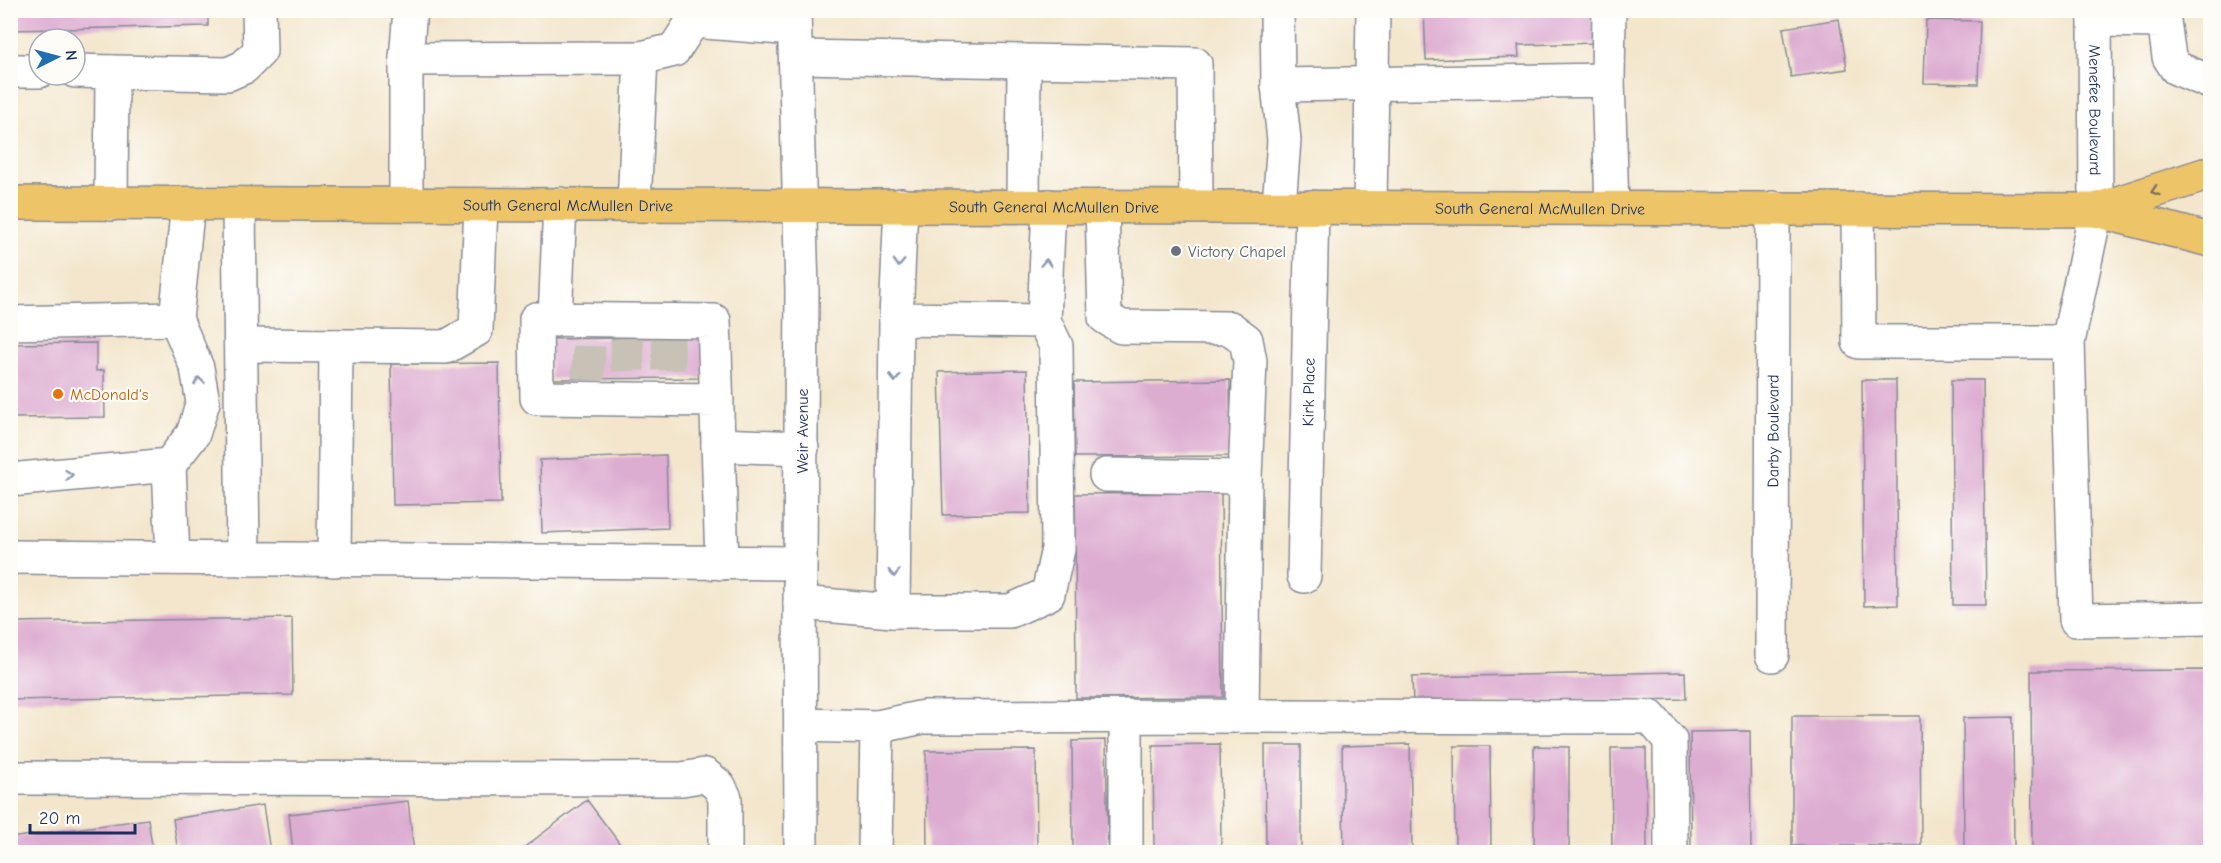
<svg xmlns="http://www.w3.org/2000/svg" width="2221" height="863" font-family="'Comic Neue',sans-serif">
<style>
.building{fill:#ddacd1}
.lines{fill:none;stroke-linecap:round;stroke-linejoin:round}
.minor-tunnel{stroke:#c8c1b6;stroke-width:33;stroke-dasharray:33 16;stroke-linecap:butt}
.minor-casing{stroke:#878a95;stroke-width:36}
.major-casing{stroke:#878a95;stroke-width:36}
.minor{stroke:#fff;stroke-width:33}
.major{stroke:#eec469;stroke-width:33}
.oneway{stroke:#7a7263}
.oneway2{stroke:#8d97ae}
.worship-dot{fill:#6b7280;stroke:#fdfcf7;stroke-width:2}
.food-dot{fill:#e8710a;stroke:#fdfcf7;stroke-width:2}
.labels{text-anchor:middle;stroke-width:4.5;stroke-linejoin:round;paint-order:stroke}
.street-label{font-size:16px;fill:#1b2f5e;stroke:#fdfcf7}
.worship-label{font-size:16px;fill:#5b616d;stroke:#fdfcf7;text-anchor:start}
.food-label{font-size:16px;fill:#c56008;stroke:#fdfcf7;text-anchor:start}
</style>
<rect width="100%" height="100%" fill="#fdfcf7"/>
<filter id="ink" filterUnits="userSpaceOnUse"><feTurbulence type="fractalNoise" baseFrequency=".0167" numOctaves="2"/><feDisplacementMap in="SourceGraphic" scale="12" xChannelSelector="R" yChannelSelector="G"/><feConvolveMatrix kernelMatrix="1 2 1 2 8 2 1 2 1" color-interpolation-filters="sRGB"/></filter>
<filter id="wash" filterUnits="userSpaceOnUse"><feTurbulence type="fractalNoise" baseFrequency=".008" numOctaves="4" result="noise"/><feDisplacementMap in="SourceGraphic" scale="24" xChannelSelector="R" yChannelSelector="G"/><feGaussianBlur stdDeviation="1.35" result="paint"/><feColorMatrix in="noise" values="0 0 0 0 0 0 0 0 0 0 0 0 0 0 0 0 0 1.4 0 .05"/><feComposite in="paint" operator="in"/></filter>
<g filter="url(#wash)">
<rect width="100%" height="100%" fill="#f3e6cc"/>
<g id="blocks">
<path class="building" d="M 10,10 L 208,10 L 208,26 L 10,30 Z
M 1424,10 L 1598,10 L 1599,43 L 1518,45 L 1519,57 L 1426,60 Z
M 1839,19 L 1847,69 L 1791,77 L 1783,28 Z
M 1926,20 L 1980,21 L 1978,84 L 1924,83 Z
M 702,337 L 703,378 L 551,379 L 550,339 Z
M 96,343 L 96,371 L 104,370 L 105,417 L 10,418 L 10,344 Z
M 499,363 L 501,503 L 393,505 L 391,364 Z
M 1027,370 L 1030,513 L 943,515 L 939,372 Z
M 1230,380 L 1231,456 L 1075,457 L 1074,382 Z
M 1862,380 L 1896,380 L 1898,605 L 1864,606 Z
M 1951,380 L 1983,380 L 1986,605 L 1953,605 Z
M 666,455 L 668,528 L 542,533 L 540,460 Z
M 1221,493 L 1223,697 L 1076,698 L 1075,494 Z
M 292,618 L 293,695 L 10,700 L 10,622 Z
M 2210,670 L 2210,852 L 2032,852 L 2031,671 Z
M 1685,672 L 1686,699 L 1413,704 L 1412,677 Z
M 1792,716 L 1920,716 L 1921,846 L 1792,846 Z
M 2013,717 L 2014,852 L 1964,852 L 1963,718 Z
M 1750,731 L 1751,852 L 1691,852 L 1690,732 Z
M 1106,740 L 1108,852 L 1073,852 L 1072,741 Z
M 1220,744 L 1221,852 L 1154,852 L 1153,745 Z
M 1410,744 L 1412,852 L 1344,852 L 1342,746 Z
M 1265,745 L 1301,745 L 1301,852 L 1266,852 Z
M 1454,746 L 1490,746 L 1491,852 L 1455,852 Z
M 1534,746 L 1569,747 L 1569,852 L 1534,852 Z
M 1611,748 L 1646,748 L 1647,852 L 1612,852 Z
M 1036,750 L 1037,852 L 927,852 L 926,751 Z
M 587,800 L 626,852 L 518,852 Z
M 408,801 L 414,852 L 293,852 L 289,814 Z
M 263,805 L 270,852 L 178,852 L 173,819 Z
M 148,819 L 153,852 L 10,852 L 10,838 Z"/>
</g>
</g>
<g filter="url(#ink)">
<use href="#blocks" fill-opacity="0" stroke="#878a95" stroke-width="1.5"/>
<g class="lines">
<path class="minor-tunnel" d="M 668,337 L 669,378
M 627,338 L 628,378
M 588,379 L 589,339"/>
<g class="minor-casing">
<g id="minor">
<path d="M 794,10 L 802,291 L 800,563 L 801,852"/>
<path d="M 1277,10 L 1278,85"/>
<path id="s1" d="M 2095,10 L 2096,210 L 2068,342 L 2076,620 L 2210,618"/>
<path d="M 2095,20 L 2164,21 L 2169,57 L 2176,68 L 2210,82"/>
<path d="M 693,21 L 794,29"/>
<path d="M 796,57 L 1195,64 L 1196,206"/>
<path d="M 406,59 L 410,10"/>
<path d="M 10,71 L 39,71"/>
<path d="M 75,71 L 112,72 L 111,204"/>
<path d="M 112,72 L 228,74 L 244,67 L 260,51 L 259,10"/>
<path d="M 1608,80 L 1609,10"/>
<path d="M 239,204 L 243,559"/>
<path d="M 406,204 L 406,59 L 641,58"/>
<path d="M 634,204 L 641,58 L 674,50 L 693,21 L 693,10"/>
<path d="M 901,205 L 896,319 L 1044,321"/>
<path d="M 1023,206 L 1024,61"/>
<path d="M 1279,206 L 1284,140 L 1278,85 L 1608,80 L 1612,208"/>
<path d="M 1370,207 L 1373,10"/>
<path d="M 1858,209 L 1859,342 L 2068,342"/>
<path d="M 555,320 L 560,204"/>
<path d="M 10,323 L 176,319"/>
<path d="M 241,345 L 446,347 L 476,330 L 481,205"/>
<path d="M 717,400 L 537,398 L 536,319 L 714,321 L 722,563"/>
<path d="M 718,445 L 802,448"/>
<path d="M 169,465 L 173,558"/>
<path d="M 1106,475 L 1245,477"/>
<path d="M 10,480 L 169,465 L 193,434 L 203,402 L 197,368 L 176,319 L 188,204"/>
<path d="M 10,557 L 800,563"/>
<path d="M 334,560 L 336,346"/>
<path id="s2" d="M 1304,576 L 1312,207"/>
<path d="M 800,603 L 893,611 L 1010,611 L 1048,594 L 1058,549 L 1056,346 L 1044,321 L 1049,206"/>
<path d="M 893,611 L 896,319"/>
<path id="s3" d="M 1772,655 L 1773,208"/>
<path d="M 1242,716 L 1650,717 L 1670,740 L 1671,852"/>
<path d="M 801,725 L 877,727 L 875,852"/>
<path d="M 877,727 L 923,717 L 1242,716 L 1245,477 L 1250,361 L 1246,340 L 1230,328 L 1121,327 L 1105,317 L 1102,206"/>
<path d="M 10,778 L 682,779 L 705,775 L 719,786 L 725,798 L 725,852"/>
<path d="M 1126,852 L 1126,716"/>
</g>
</g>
<g class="major-casing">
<g id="major">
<path id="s4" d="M 10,203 L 2096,210 L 2210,240"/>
<path d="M 2096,210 L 2210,173"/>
</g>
</g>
<use href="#minor" class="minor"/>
<use href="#major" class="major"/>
</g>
<defs><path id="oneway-chevron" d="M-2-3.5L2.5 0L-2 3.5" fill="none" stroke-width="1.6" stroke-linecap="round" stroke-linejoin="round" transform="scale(1.5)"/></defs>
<use class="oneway" href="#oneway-chevron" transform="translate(2155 191) rotate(162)"/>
<g class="oneway2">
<use href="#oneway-chevron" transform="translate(899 263) rotate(92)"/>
<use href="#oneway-chevron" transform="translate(1046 263) rotate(-87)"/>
<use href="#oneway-chevron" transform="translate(895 378) rotate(90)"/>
<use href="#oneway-chevron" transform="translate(199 381) rotate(-100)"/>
<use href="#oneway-chevron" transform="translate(69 475) rotate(-5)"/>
<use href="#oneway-chevron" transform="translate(894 573) rotate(90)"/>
</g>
</g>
<circle class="worship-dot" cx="1176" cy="251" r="6"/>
<circle class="food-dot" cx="58" cy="394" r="6"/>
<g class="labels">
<g class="street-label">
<text dy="6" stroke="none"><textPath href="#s1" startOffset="100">Menefee Boulevard</textPath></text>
<text dy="6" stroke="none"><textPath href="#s4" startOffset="558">South General McMullen Drive</textPath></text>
<text dy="6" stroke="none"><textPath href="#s4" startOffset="1044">South General McMullen Drive</textPath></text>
<text dy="6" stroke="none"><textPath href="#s4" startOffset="1530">South General McMullen Drive</textPath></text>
<text dy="6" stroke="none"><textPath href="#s2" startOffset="184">Kirk Place</textPath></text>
<text transform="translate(802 431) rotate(-90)" y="6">Weir Avenue</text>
<text dy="6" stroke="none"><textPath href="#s3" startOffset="224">Darby Boulevard</textPath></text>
</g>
<g class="worship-label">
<text x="1188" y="257">Victory Chapel</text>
</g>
<g class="food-label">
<text x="70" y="400">McDonald's</text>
</g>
</g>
<rect width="2221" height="863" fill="none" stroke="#fdfcf7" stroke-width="36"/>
<g transform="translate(57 57) rotate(84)"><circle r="28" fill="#fdfcf7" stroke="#a3aaba" stroke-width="1.5"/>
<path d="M0-4.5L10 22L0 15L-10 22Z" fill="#1f6fb2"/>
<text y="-9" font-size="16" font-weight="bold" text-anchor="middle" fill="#1b2f5e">N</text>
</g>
<path d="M30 824v9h105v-9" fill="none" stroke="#1b2f5e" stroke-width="3"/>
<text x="39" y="824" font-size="18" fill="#1b2f5e" stroke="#fdfcf7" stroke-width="4.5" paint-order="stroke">20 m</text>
</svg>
